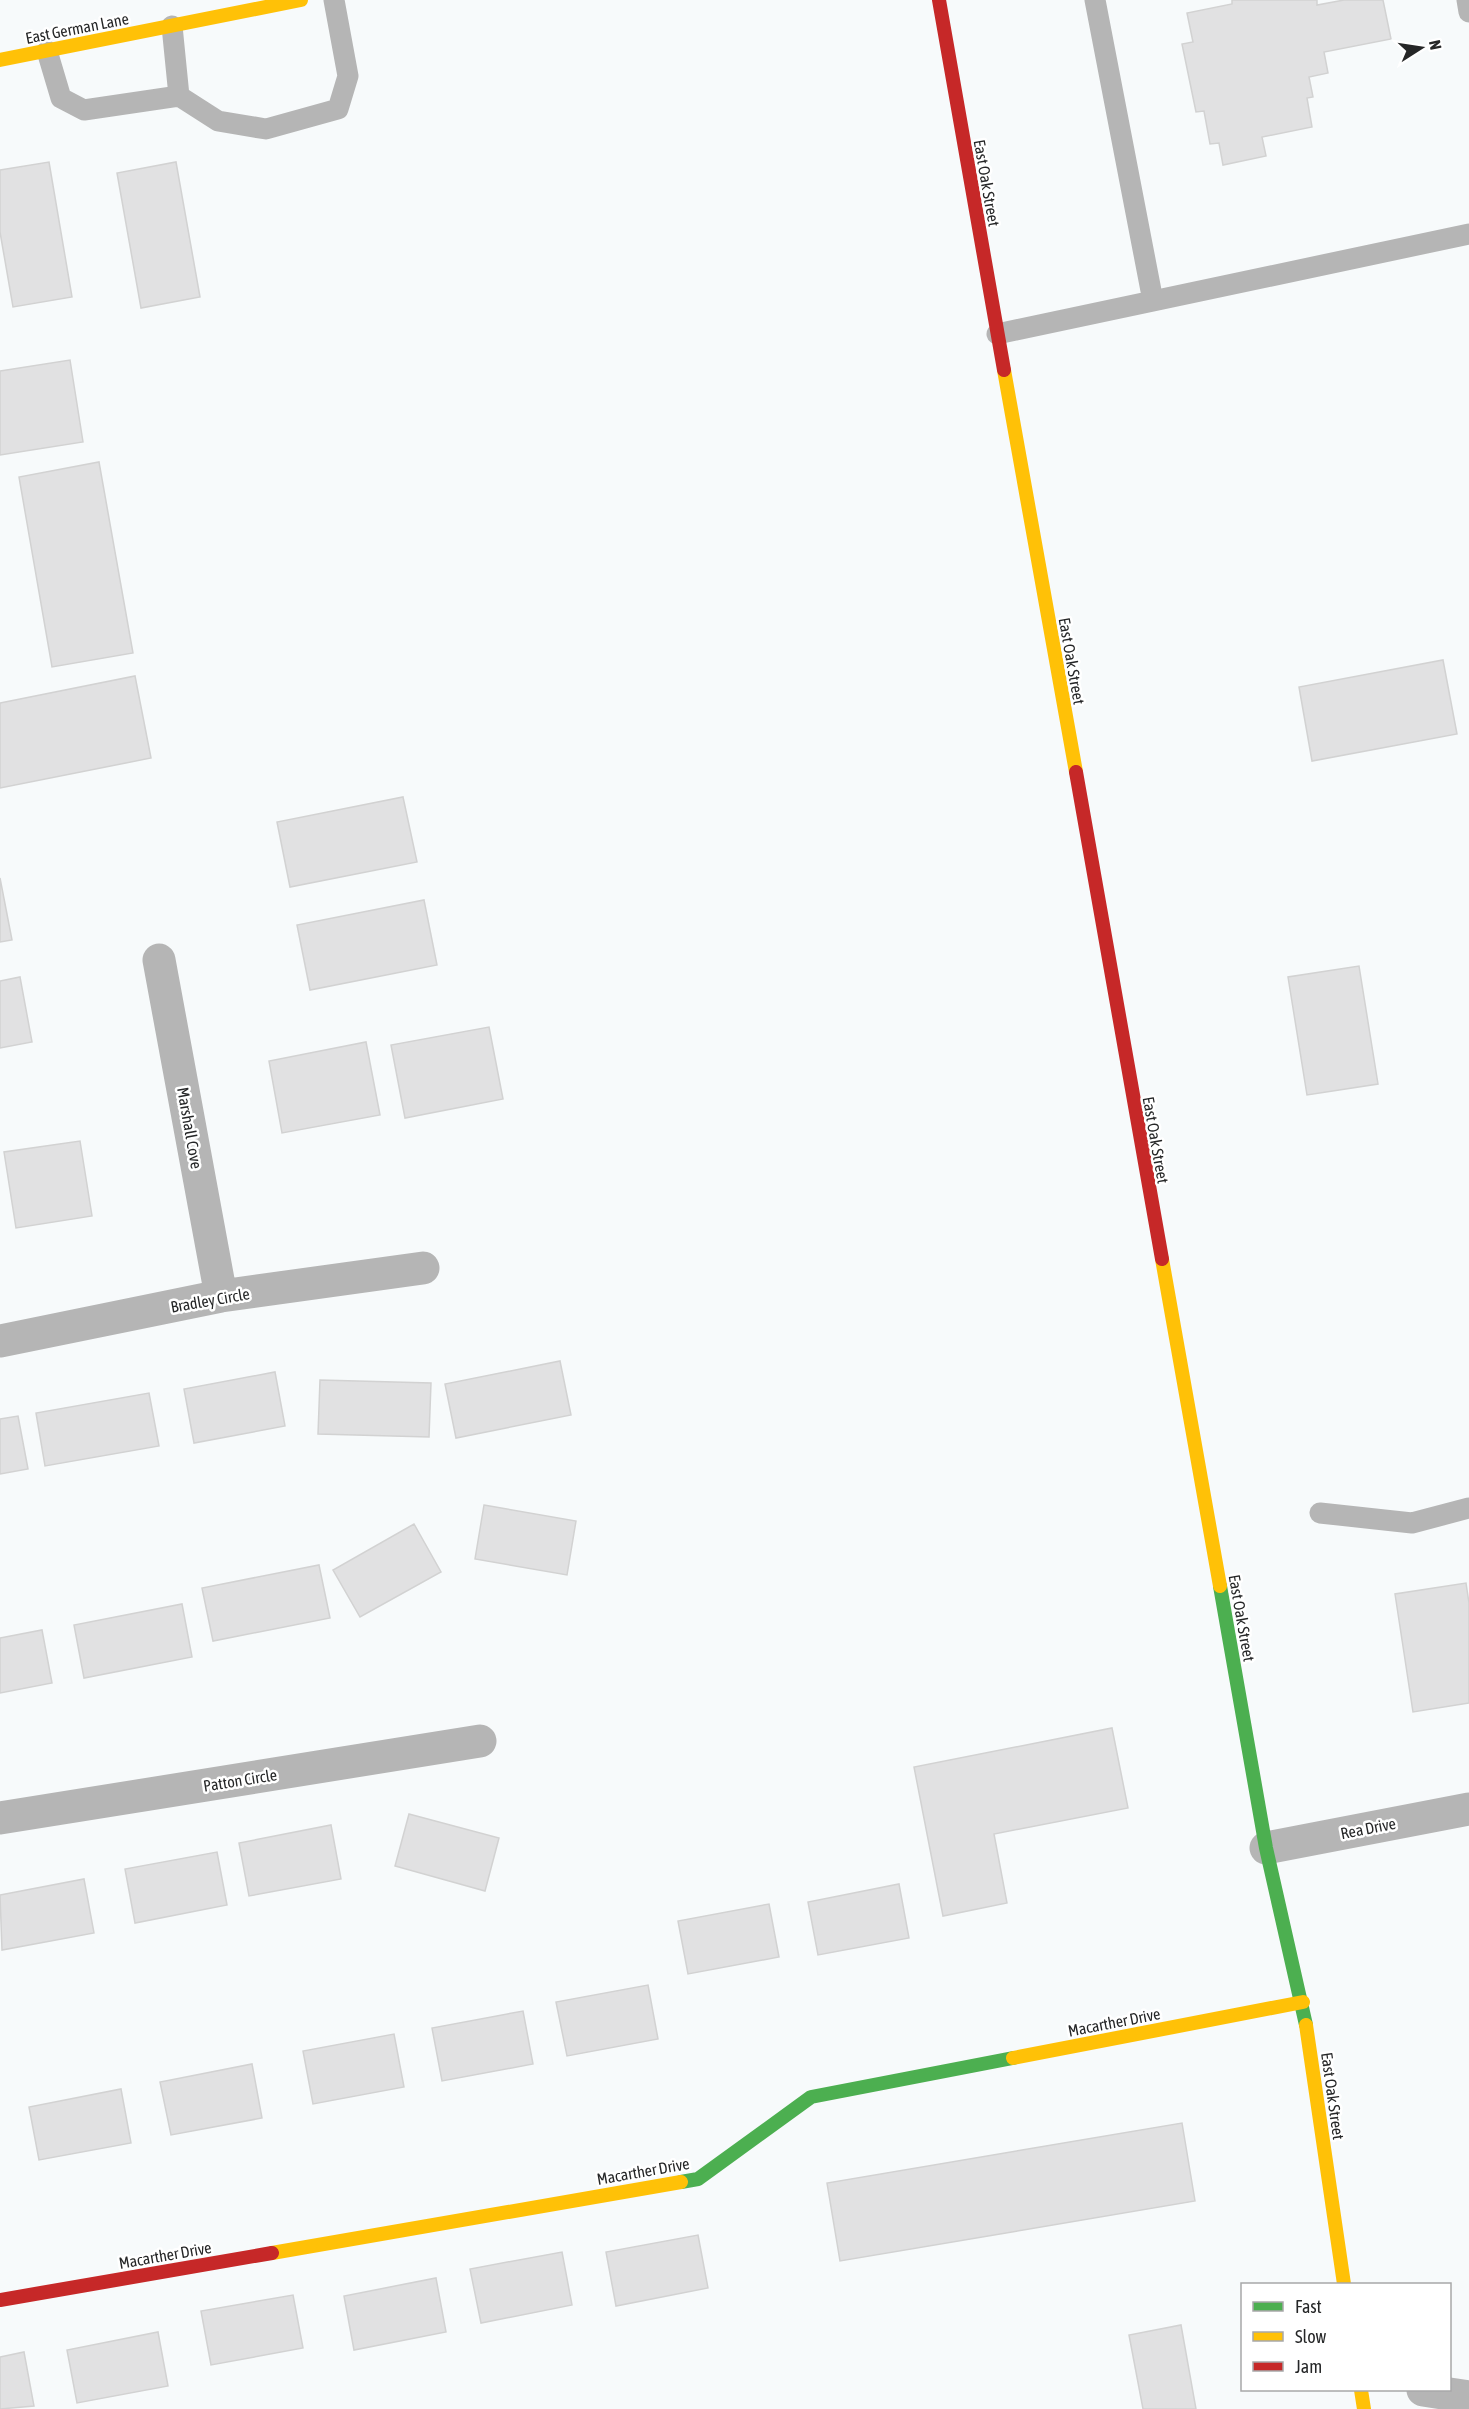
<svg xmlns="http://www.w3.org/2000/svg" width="1469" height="2409" font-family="'Asap Condensed',sans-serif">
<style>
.building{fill:#e1e1e2;stroke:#d2d2d2;stroke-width:1.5}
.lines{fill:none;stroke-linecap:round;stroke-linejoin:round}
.lane{stroke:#b5b5b5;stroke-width:21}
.street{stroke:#b5b5b5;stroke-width:33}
.fast{stroke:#4caf50;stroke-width:14}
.slow{stroke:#ffc107;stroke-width:14}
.jam{stroke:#c62828;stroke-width:14}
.labels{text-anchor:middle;stroke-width:5;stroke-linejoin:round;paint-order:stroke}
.street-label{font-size:16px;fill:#252627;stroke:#fff}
</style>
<rect width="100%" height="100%" fill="#f7fafb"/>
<path class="building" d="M 1232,0 L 1317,0 L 1317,5 L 1344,0 L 1383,0 L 1391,39 L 1324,52 L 1328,73 L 1309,77 L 1313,97 L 1307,98 L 1312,127 L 1262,137 L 1266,156 L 1223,165 L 1219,143 L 1210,144 L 1204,111 L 1196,112 L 1182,44 L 1193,42 L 1187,13 L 1232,4 Z
M 49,162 L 72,297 L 13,307 L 0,232 L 0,170 Z
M 176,162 L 200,297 L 141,308 L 117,173 Z
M 70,360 L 83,442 L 0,455 L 0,371 Z
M 99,462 L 133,653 L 52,667 L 19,477 Z
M 1443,660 L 1457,734 L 1312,761 L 1299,687 Z
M 135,676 L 151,758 L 0,788 L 0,703 Z
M 403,797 L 417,862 L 290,887 L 277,822 Z
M 0,878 L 12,940 L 0,942 Z
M 424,900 L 437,965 L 310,990 L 297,925 Z
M 1359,966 L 1378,1084 L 1307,1095 L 1288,977 Z
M 20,977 L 32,1042 L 0,1048 L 0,981 Z
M 489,1027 L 503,1099 L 405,1118 L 391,1045 Z
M 366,1042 L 380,1115 L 282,1133 L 269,1061 Z
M 80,1141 L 92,1216 L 16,1228 L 4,1152 Z
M 560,1361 L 571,1415 L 456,1438 L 445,1384 Z
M 275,1372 L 285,1426 L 194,1443 L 184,1389 Z
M 320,1380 L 431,1383 L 429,1437 L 318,1434 Z
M 149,1393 L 159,1446 L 45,1466 L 36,1413 Z
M 18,1416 L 28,1469 L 0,1474 L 0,1419 Z
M 484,1505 L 576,1521 L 567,1575 L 475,1559 Z
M 414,1524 L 441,1572 L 360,1617 L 333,1570 Z
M 319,1565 L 330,1618 L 213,1641 L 202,1588 Z
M 1466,1583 L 1469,1603 L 1469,1703 L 1413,1712 L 1395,1594 Z
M 182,1604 L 192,1657 L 84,1678 L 74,1625 Z
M 42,1630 L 52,1683 L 0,1693 L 0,1638 Z
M 1112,1728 L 1128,1808 L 994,1834 L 1007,1903 L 943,1916 L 914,1767 Z
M 409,1814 L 499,1838 L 485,1891 L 395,1866 Z
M 331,1825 L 341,1879 L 249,1896 L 239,1843 Z
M 217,1852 L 227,1905 L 135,1923 L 125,1869 Z
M 84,1879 L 94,1933 L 2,1950 L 0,1895 Z
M 899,1884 L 909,1938 L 818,1955 L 808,1902 Z
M 769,1904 L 779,1957 L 688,1974 L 678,1921 Z
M 648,1985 L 658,2039 L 567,2056 L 556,2002 Z
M 523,2011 L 533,2064 L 442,2081 L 432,2028 Z
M 394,2034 L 404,2087 L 313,2104 L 303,2051 Z
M 252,2064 L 262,2118 L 171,2135 L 160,2082 Z
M 121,2089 L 131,2143 L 39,2160 L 29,2107 Z
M 1182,2123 L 1195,2201 L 840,2261 L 827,2183 Z
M 698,2235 L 708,2288 L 616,2306 L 606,2252 Z
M 562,2252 L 572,2305 L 481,2323 L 470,2269 Z
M 436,2278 L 446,2332 L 354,2350 L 344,2296 Z
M 293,2295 L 303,2348 L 211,2365 L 201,2311 Z
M 1181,2325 L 1196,2409 L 1143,2409 L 1129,2335 Z
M 158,2332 L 168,2386 L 77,2403 L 67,2350 Z
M 24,2352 L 34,2406 L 0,2409 L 0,2357 Z"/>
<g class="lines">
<path class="lane" d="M 1095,0 L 1153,301
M 1467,0 L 1469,12
M 172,26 L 179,96
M 47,51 L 61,98 L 84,110 L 179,96 L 218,121 L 266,129 L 338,109 L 348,76 L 334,0
M 997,334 L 1469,234
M 1320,1513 L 1412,1523 L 1469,1508"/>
<path class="street" d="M 159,960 L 221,1296
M 0,1341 L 221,1296 L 423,1268
M 0,1818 L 480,1741
M 1266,1848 L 1469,1809
M 1423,2390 L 1469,2397"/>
<path class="fast" d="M 1220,1586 L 1266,1848 L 1306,2025
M 681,2182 L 698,2179 L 811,2097 L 1013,2058"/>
<path class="slow" d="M 0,60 L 301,0
M 1004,370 L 1076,772
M 1162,1259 L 1220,1586
M 1306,2025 L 1344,2284
M 1013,2058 L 1303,2002
M 272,2253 L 681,2182
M 1361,2390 L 1364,2409"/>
<path class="jam" d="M 939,0 L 1004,370
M 1076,772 L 1162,1259
M 0,2300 L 272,2253"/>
</g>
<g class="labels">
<g class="street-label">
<text transform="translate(77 28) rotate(-11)" y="6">East German Lane</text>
<text transform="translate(987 183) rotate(80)" y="6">East Oak Street</text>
<text transform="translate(1072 661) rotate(80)" y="6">East Oak Street</text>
<text transform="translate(190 1128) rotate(80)" y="6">Marshall Cove</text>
<text transform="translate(1156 1140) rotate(80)" y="6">East Oak Street</text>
<text transform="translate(210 1300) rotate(-10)" y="6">Bradley Circle</text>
<text transform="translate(1242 1618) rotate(80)" y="6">East Oak Street</text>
<text transform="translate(240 1780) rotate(-9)" y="6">Patton Circle</text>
<text transform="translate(1368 1828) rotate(-11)" y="6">Rea Drive</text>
<text transform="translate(1114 2022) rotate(-11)" y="6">Macarther Drive</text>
<text transform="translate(1333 2096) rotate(82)" y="6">East Oak Street</text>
<text transform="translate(643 2171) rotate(-10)" y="6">Macarther Drive</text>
<text transform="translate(165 2255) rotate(-10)" y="6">Macarther Drive</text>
</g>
</g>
<rect x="1241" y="2283" width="210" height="108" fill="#ffffff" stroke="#a8a8a9" stroke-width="1.5"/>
<rect x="1253" y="2302" width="30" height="9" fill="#4caf50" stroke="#a8a8a9" stroke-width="1.5"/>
<text x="1295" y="2313" font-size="18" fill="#252627">Fast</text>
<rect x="1253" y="2332" width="30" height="9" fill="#ffc107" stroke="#a8a8a9" stroke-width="1.5"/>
<text x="1295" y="2343" font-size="18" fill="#252627">Slow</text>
<rect x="1253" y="2362" width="30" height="9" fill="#c62828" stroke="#a8a8a9" stroke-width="1.5"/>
<text x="1295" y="2373" font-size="18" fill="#252627">Jam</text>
<g transform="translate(1421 48) rotate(78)" stroke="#ffffff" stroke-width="4.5" paint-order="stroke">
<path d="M0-4.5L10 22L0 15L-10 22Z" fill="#252627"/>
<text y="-9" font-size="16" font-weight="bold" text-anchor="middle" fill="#252627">N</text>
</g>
</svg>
